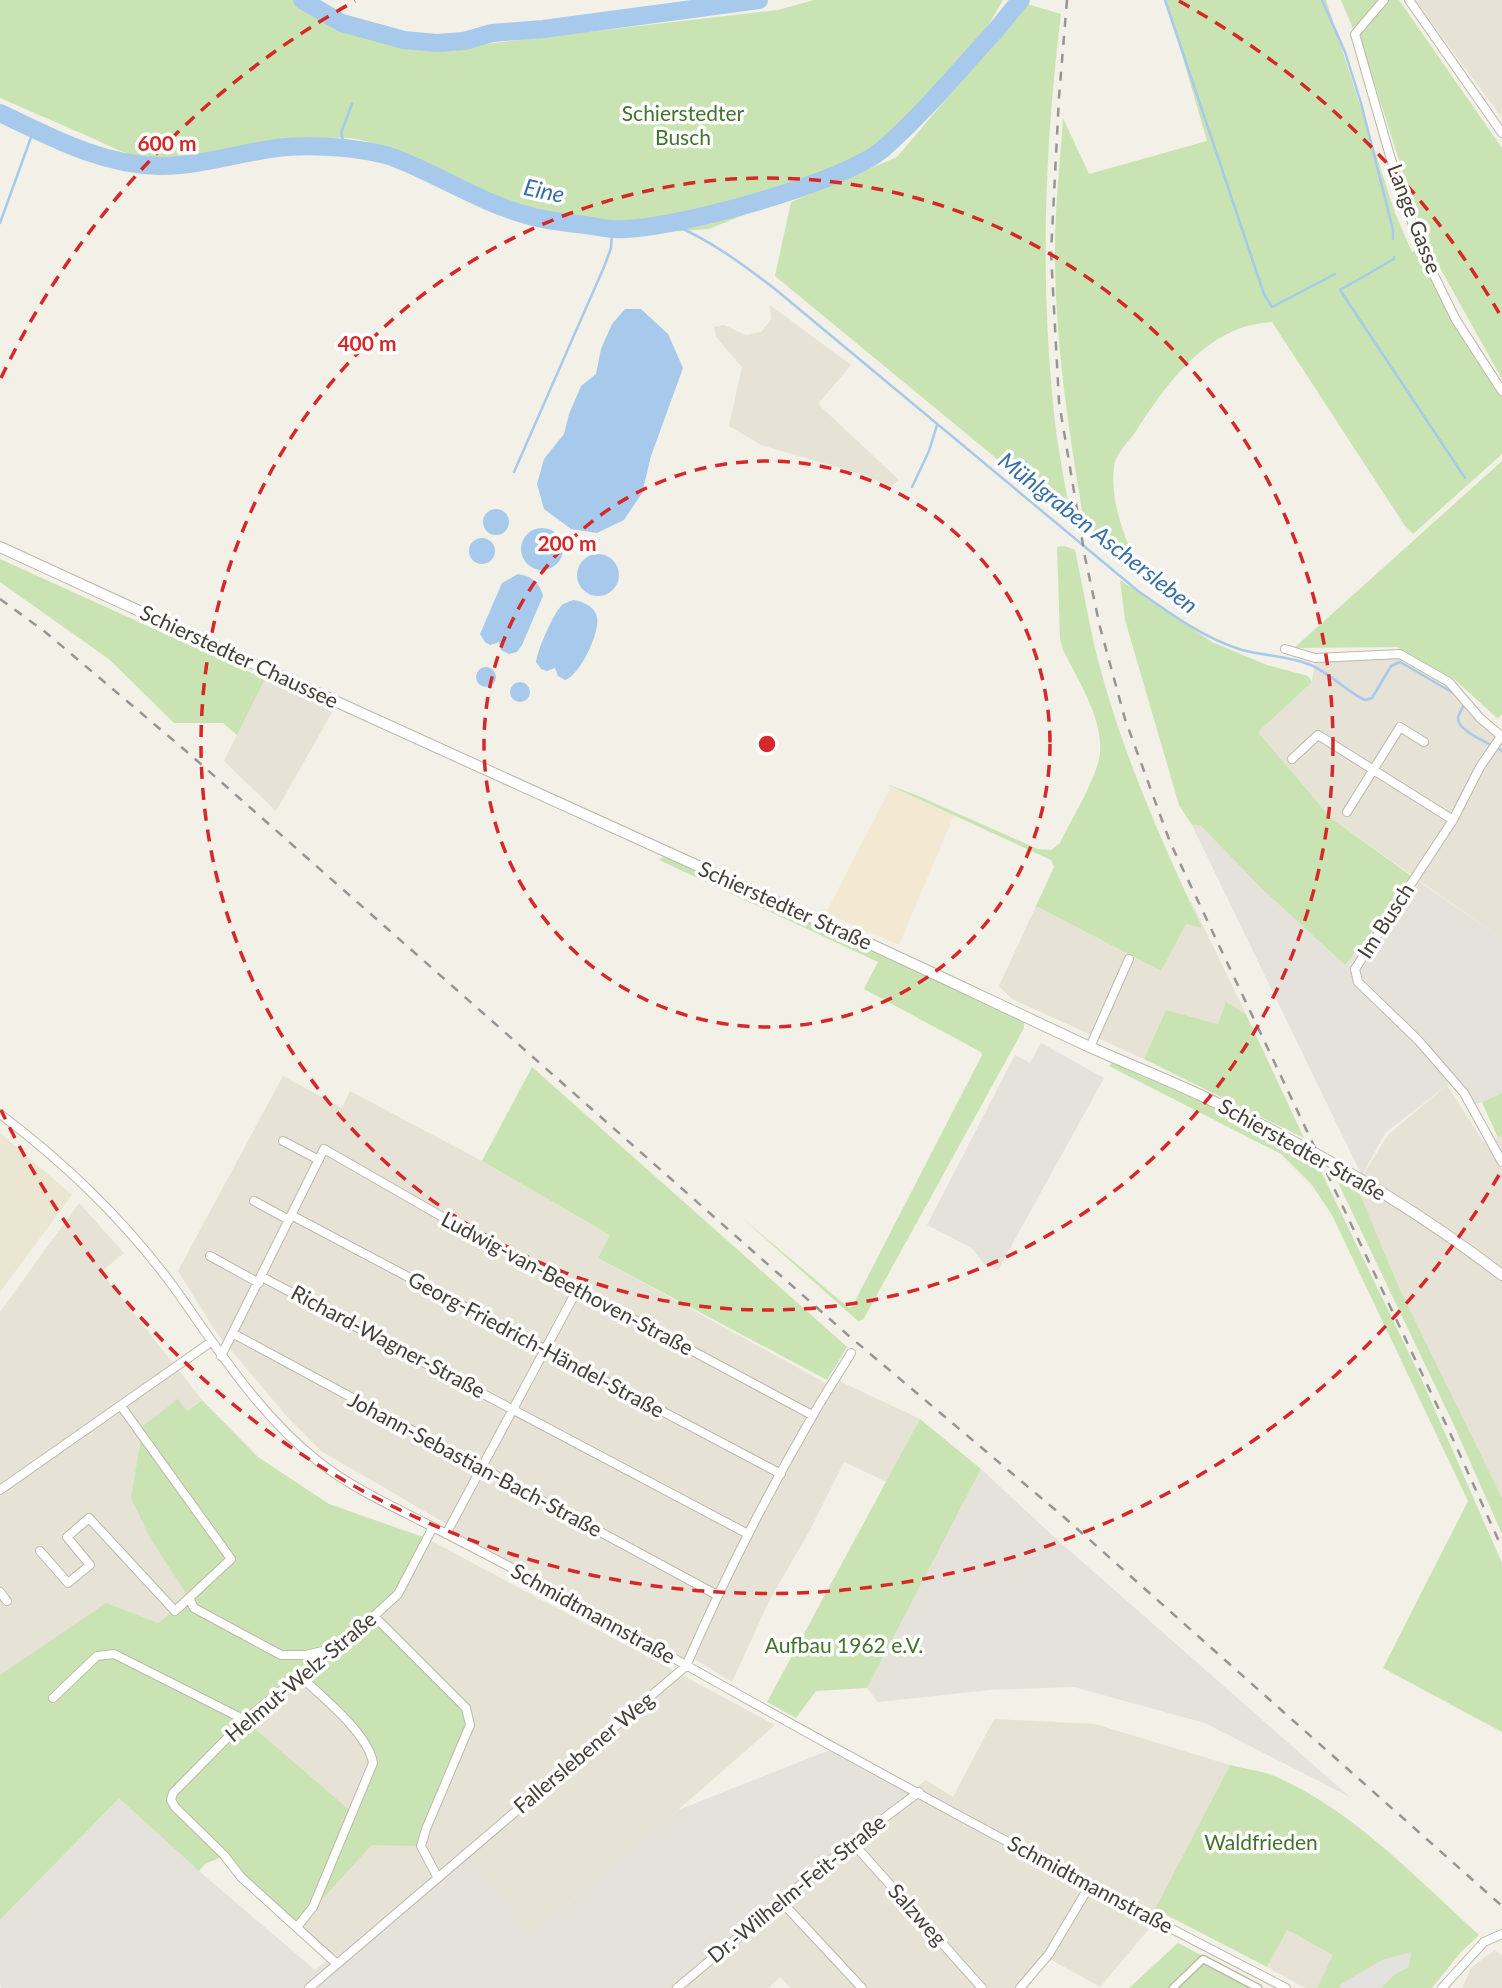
<svg xmlns="http://www.w3.org/2000/svg" width="1502" height="1988" font-family="Lato,sans-serif">
<style>
.residential{fill:#e6e2d5}
.commercial{fill:#f3e9d3}
.industrial{fill:#e5e1db}
.education{fill:#eae6d2}
.green{fill:#c9e4b2;fill-rule:evenodd}
.parking{fill:#e4e2de}
.water{fill:#a7c9eb}
.lines{fill:none;stroke-linecap:round;stroke-linejoin:round}
.stream{stroke:#a7c9eb;stroke-width:2.5}
.river{stroke:#a7c9eb;stroke-width:18}
.pedestrian-casing{stroke:#bdb8aa;stroke-width:9}
.minor-casing{stroke:#bdb8aa;stroke-width:10}
.tertiary-casing{stroke:#bdb8aa;stroke-width:12}
.pedestrian{stroke:#fff;stroke-width:6}
.minor{stroke:#fff;stroke-width:8}
.tertiary{stroke:#fff;stroke-width:10}
.rail{stroke:#959595;stroke-width:2.5;stroke-dasharray:9 9;stroke-linecap:butt}
.ring{fill:none;stroke:#d62828;stroke-width:3.5;stroke-dasharray:12 9}
.labels{text-anchor:middle;stroke-width:7;stroke-linejoin:round;paint-order:stroke}
.park-label{font-size:21px;fill:#41732d;stroke:#fff}
.street-label{font-size:21px;fill:#454036;stroke:#fff}
.water-label{font-size:23px;font-style:italic;fill:#366ea9;stroke:#fff}
.centre{fill:#d62828;stroke:#fff;stroke-width:3.5}
.ring-label{font-size:21px;text-anchor:middle;font-weight:bold;fill:#d62828;stroke:#fff;stroke-width:7;stroke-linejoin:round;paint-order:stroke}
</style>
<rect width="100%" height="100%" fill="#f2f0e7"/>
<path class="residential" d="M 1415,0 L 1502,0 L 1502,118 Z
M 770,305 L 851,365 L 818,404 L 899,480 L 890,487 L 868,476 L 761,445 L 729,426 L 742,367 L 716,337 L 714,327 L 724,325 L 746,335 L 761,332 L 771,320 Z
M 1400,654 L 1449,682 L 1502,738 L 1502,939 L 1331,818 L 1258,732 L 1312,682 L 1315,658 Z
M 265,679 L 334,709 L 276,811 L 224,761 Z
M 1191,901 L 1246,1014 L 1226,1003 L 1218,1024 L 1166,1010 L 1144,1059 L 1012,999 L 999,986 L 1036,906 L 1161,971 Z
M 283,1076 L 342,1108 L 350,1091 L 482,1161 L 610,1235 L 598,1258 L 831,1386 L 835,1379 L 920,1419 L 887,1482 L 844,1462 L 810,1530 L 769,1601 L 732,1682 L 691,1657 L 686,1666 L 446,1534 L 445,1523 L 321,1451 L 289,1419 L 216,1332 L 178,1271 Z
M 1447,1085 L 1484,1143 L 1502,1136 L 1502,1499 L 1400,1292 L 1356,1186 L 1388,1135 Z
M 79,1203 L 124,1253 L 101,1272 L 202,1400 L 186,1411 L 178,1400 L 151,1540 L 189,1598 L 158,1623 L 0,1675 L 0,1312 Z
M 426,1538 L 775,1725 L 678,1810 L 549,1919 L 529,1933 L 438,1878 L 330,1958 L 297,1927 L 372,1845 L 374,1616 Z
M 300,1676 L 347,1722 L 373,1763 L 353,1813 L 245,1720 Z
M 994,1719 L 1095,1724 L 1230,1765 L 1155,1909 L 1148,1930 L 1100,1987 L 1050,1959 L 1027,1988 L 791,1988 L 780,1977 L 768,1988 L 664,1988 L 805,1871 L 926,1780 L 953,1797 Z
M 1286,1930 L 1334,1955 L 1317,1988 L 1305,1988 L 1267,1967 Z
M 1495,1950 L 1502,1956 L 1502,1988 L 1462,1988 L 1471,1968 Z"/>
<path class="commercial" d="M 891,787 L 954,815 L 899,945 L 826,913 Z"/>
<path class="industrial" d="M 1192,825 L 1201,826 L 1262,889 L 1345,965 L 1414,878 L 1502,939 L 1502,1093 L 1472,1106 L 1451,1078 L 1447,1085 L 1385,1133 L 1362,1176 Z
M 1041,1043 L 1104,1078 L 998,1270 L 984,1264 L 972,1248 L 927,1225 L 1015,1055 L 1030,1063 Z
M 981,1469 L 1053,1536 L 1350,1797 L 1205,1723 L 1074,1687 L 989,1690 L 878,1702 L 867,1688 Z
M 835,1748 L 917,1787 L 805,1871 L 664,1988 L 2,1988 L 0,1985 L 0,1920 L 119,1797 L 199,1871 L 315,1970 L 466,1854 L 529,1933 L 549,1919 L 678,1810 Z"/>
<path class="education" d="M 0,1133 L 72,1195 L 0,1292 Z"/>
<path class="green" d="M 0,0 L 312,0 L 361,27 L 391,40 L 441,47 L 476,45 L 778,10 L 814,0 L 1003,0 L 974,50 L 933,103 L 880,152 L 847,173 L 709,229 C 648,235 545,232 490,204 C 451,184 397,146 356,139 C 336,135 318,141 298,145 C 262,153 226,164 189,166 C 151,168 117,149 83,134 C 55,122 28,110 0,98 Z
M 1166,0 L 1326,0 L 1395,213 L 1412,252 L 1421,249 L 1456,320 L 1502,391 L 1502,454 L 1413,534 L 1405,526 L 1272,322 C 1208,325 1168,382 1136,431 C 1129,441 1115,455 1114,467 C 1110,499 1123,531 1134,560 L 1086,535 C 1071,444 1056,354 1055,263 C 1054,214 1060,166 1063,118 L 1089,174 L 1207,141 Z
M 1341,0 L 1399,0 L 1502,148 L 1502,379 L 1425,241 L 1359,35 L 1386,1 L 1355,34 Z
M 1027,4 L 1061,14 C 1045,144 1040,273 1053,403 C 1056,442 1065,481 1071,520 L 775,276 L 791,202 L 897,157 Z
M 1502,461 L 1502,715 L 1497,718 L 1454,679 L 1397,647 L 1294,648 Z
M 1065,546 L 1075,550 C 1083,587 1089,624 1098,660 C 1122,753 1162,842 1202,928 L 1186,924 L 1161,971 L 1036,906 L 1054,867 L 1051,860 L 886,784 L 916,795 L 1038,849 L 1051,850 L 1060,843 C 1071,820 1098,776 1100,753 C 1103,718 1078,680 1063,650 L 1060,639 L 1057,547 Z
M 0,559 L 265,679 L 237,735 L 223,723 L 174,723 L 110,660 L 0,582 Z
M 1120,580 L 1212,642 L 1267,665 L 1308,676 L 1312,682 L 1258,732 L 1331,818 L 1414,878 L 1345,965 L 1262,889 L 1201,826 L 1192,825 L 1179,805 L 1125,620 Z
M 664,856 L 1021,1018 L 1024,1022 L 1024,1028 L 863,1320 L 858,1321 L 741,1217 L 849,1308 L 852,1307 L 982,1055 L 981,1052 L 864,989 L 878,962 L 659,860 Z
M 1226,1002 L 1246,1014 L 1304,1138 L 1144,1059 L 1166,1010 L 1218,1024 Z
M 1113,1062 L 1194,1096 L 1316,1161 L 1420,1376 L 1502,1563 L 1502,1732 L 1383,1668 L 1468,1501 L 1332,1215 L 1312,1185 L 1281,1154 L 1109,1066 Z
M 532,1067 L 845,1345 L 847,1347 L 827,1380 L 598,1258 L 610,1235 L 482,1161 Z
M 1502,1093 L 1502,1136 L 1498,1138 L 1482,1102 Z
M 1332,1170 L 1356,1185 L 1400,1290 L 1502,1498 L 1502,1534 L 1452,1421 Z
M 178,1399 L 187,1411 L 202,1400 L 258,1457 L 329,1504 L 426,1538 L 398,1594 L 374,1616 L 466,1708 L 470,1725 L 421,1846 L 372,1845 L 297,1927 L 224,1856 L 205,1864 L 199,1871 L 119,1798 L 0,1920 L 0,1675 L 106,1603 L 158,1623 L 189,1598 L 151,1540 L 131,1498 L 143,1426 ZM 301,1677 C 314,1690 369,1740 371,1755 C 374,1774 360,1796 353,1813 L 245,1720 Z
M 920,1419 L 981,1469 L 867,1688 L 816,1691 L 796,1718 L 767,1702 Z
M 1230,1765 C 1245,1769 1263,1771 1277,1777 C 1355,1812 1416,1878 1479,1935 L 1461,1952 L 1432,1988 L 1317,1988 L 1333,1955 L 1287,1930 L 1267,1967 L 1155,1909 Z
M 1178,1943 L 1264,1988 L 1129,1988 Z"/>
<path class="parking" d="M 1411,1952 L 1409,1967 L 1394,1975 L 1381,1988 L 1340,1988 L 1341,1984 L 1382,1960 Z"/>
<path class="water" d="M 625,309 L 641,309 L 668,334 L 683,368 L 651,456 L 642,493 L 624,520 L 597,533 L 571,529 L 544,509 L 537,484 L 544,459 L 564,434 L 569,414 L 581,386 L 596,374 L 601,349 L 612,324 Z
M483 522a13 13 0 1 1 26 0a13 13 0 1 1-26 0Z
M521 549a21 21 0 1 1 42 0a21 21 0 1 1-42 0Z
M469 551a13 13 0 1 1 26 0a13 13 0 1 1-26 0Z
M577 575a21 21 0 1 1 42 0a21 21 0 1 1-42 0Z
M 518,574 C 531,576 540,582 543,596 L 522,645 L 517,652 L 509,654 L 501,650 L 499,642 L 490,645 L 485,642 L 480,634 L 502,583 Z
M 574,600 C 583,602 592,605 596,614 C 603,628 580,676 565,680 L 558,676 L 555,668 L 547,671 L 541,669 L 536,662 C 538,649 553,613 563,604 C 564,604 572,600 574,600 Z
M476 677a10 10 0 1 1 20 0a10 10 0 1 1-20 0Z
M510 692a10 10 0 1 1 20 0a10 10 0 1 1-20 0Z"/>
<g class="lines">
<path class="stream" d="M 1165,0 L 1264,294 L 1272,307 L 1335,274
M 1322,0 L 1345,52 L 1361,103 L 1393,230 L 1393,239
M 345,148 L 341,133 L 352,104
M 0,223 L 34,129
M 672,224 C 710,240 741,263 775,289 L 1138,591 C 1171,614 1203,638 1242,650 C 1265,656 1288,656 1311,665 C 1331,674 1346,691 1365,700 L 1372,698 L 1391,666 L 1400,662 L 1455,694
M 1394,257 L 1394,259 L 1340,290 L 1465,478
M 514,472 L 604,267 L 611,248 L 612,230
M 912,487 L 929,451 L 937,425
M 1465,703 C 1463,707 1459,713 1458,718 C 1457,732 1492,744 1502,751"/>
<path class="river" d="M 302,0 L 342,23 L 404,40 L 437,43 L 464,41 L 492,33 L 543,29 L 759,0
M 0,113 C 51,137 101,165 160,166 C 200,166 238,153 277,148 C 300,145 322,146 345,148 C 361,150 379,152 395,158 C 441,176 481,203 530,216 C 548,221 567,223 586,225 C 595,226 604,229 614,229 C 666,232 844,183 883,149 C 924,113 959,70 996,30 C 1005,20 1012,9 1021,0"/>
<g class="pedestrian-casing">
<path id="pedestrian" d="M 1173,1988 L 1203,1959 L 1258,1988"/>
</g>
<g class="minor-casing">
<path id="minor" d="M 1384,0 L 1355,34 L 1390,156 L 1421,249 L 1456,320 L 1502,391
M 1409,0 L 1502,133
M 1285,649 L 1315,658 L 1400,654 L 1449,682 L 1480,718 L 1501,736
M 1502,735 L 1480,767 L 1453,820 L 1355,969 L 1358,982 L 1418,1040 L 1464,1093 L 1502,1162
M 1292,759 L 1318,735 L 1453,820
M 1347,812 L 1400,727 L 1424,742
M 1090,1047 L 1129,959
M 0,1114 C 65,1163 125,1221 173,1286 C 218,1349 258,1414 319,1462 C 352,1488 392,1506 429,1525 C 478,1550 528,1576 576,1603 C 810,1736 1046,1865 1286,1988
M 283,1141 L 319,1160
M 254,1201 L 289,1220
M 291,1215 L 781,1474
M 210,1256 L 259,1283
M 262,1277 L 748,1534
M 234,1334 L 717,1595
M 221,1356 L 324,1149 L 446,1219 L 812,1415
M 121,1406 L 231,1559 L 189,1598 L 194,1608 L 281,1655 L 306,1655 L 331,1649
M 0,1490 L 211,1342
M 446,1534 L 577,1290
M 40,1551 L 68,1583 L 90,1565 L 67,1537 L 89,1518 L 175,1611 L 189,1598
M 0,1592 L 7,1601
M 374,1616 L 466,1708 L 470,1725 L 426,1829 L 421,1846 L 438,1878
M 53,1698 L 97,1656 L 114,1654 L 245,1720
M 852,1842 L 982,1988
M 780,1900 L 862,1988
M 297,1927 L 313,1907 L 373,1763 C 368,1733 322,1697 300,1676
M 337,1964 L 241,1877 L 224,1855 L 175,1807 L 171,1800 L 173,1793 L 245,1720 L 374,1616 L 398,1594 L 433,1527
M 309,1988 L 686,1666 C 723,1581 765,1498 812,1417 C 824,1395 838,1375 851,1353
M 677,1988 L 852,1842 L 919,1792
M 1020,1988 L 1049,1954 L 1090,1885
M 1442,1988 L 1484,1942 L 1502,1934"/>
</g>
<g class="tertiary-casing">
<path id="tertiary" d="M 0,547 C 282,677 565,807 848,934 C 930,971 1010,1010 1092,1048 C 1128,1064 1164,1078 1200,1095 C 1306,1144 1409,1204 1502,1275"/>
</g>
<use href="#pedestrian" class="pedestrian"/>
<use href="#minor" class="minor"/>
<use href="#tertiary" class="tertiary"/>
<path class="rail" d="M 1067,0 L 1059,97 L 1051,253 L 1059,402 L 1085,557 L 1100,627 L 1125,719 L 1170,842 L 1451,1435 L 1502,1548
M 0,599 L 44,631 L 186,751 L 849,1336 L 1065,1518 L 1502,1906"/>
</g>
<g class="ring">
<circle cx="767" cy="744" r="283"/>
<circle cx="767" cy="744" r="566"/>
<path d="M1499 1175A849 849 0 0 1 1 1110M1 378A849 849 0 0 1 355 1M1179 1A849 849 0 0 1 1499 313"/>
</g>
<g class="labels">
<g class="park-label">
<text x="683" y="121">Schierstedter<tspan x="683" dy="24">Busch</tspan></text>
<text x="844" y="1653">Aufbau 1962 e.V.</text>
<text x="1261" y="1850">Waldfrieden</text>
</g>
<g class="street-label">
<text transform="translate(1414 219) rotate(69)" y="7">Lange Gasse</text>
<text transform="translate(239 657) rotate(25)" y="7">Schierstedter Chaussee</text>
<text transform="translate(785 906) rotate(24)" y="7">Schierstedter Straße</text>
<text transform="translate(1386 921) rotate(-57)" y="7">Im Busch</text>
<text transform="translate(1302 1150) rotate(29)" y="7">Schierstedter Straße</text>
<text transform="translate(567 1284) rotate(28)" y="7">Ludwig-van-Beethoven-Straße</text>
<text transform="translate(388 1342) rotate(28)" y="7">Richard-Wagner-Straße</text>
<text transform="translate(536 1345) rotate(28)" y="7">Georg-Friedrich-Händel-Straße</text>
<text transform="translate(475 1465) rotate(28)" y="7">Johann-Sebastian-Bach-Straße</text>
<text transform="translate(593 1614) rotate(29)" y="7">Schmidtmannstraße</text>
<text transform="translate(301 1677) rotate(-40)" y="7">Helmut-Welz-Straße</text>
<text transform="translate(584 1753) rotate(-40)" y="7">Fallerslebener Weg</text>
<text transform="translate(1090 1885) rotate(28)" y="7">Schmidtmannstraße</text>
<text transform="translate(797 1889) rotate(-39)" y="7">Dr.-Wilhelm-Feit-Straße</text>
<text transform="translate(917 1915) rotate(48)" y="7">Salzweg</text>
</g>
<g class="water-label">
<text transform="translate(544 191) rotate(12)" y="8">Eine</text>
<text transform="translate(1098 533) rotate(38)" y="8">Mühlgraben Aschersleben</text>
</g>
</g>
<circle cx="767" cy="744" r="10" class="centre"/>
<g class="ring-label">
<text x="167" y="151">600 m</text>
<text x="367" y="351">400 m</text>
<text x="567" y="551">200 m</text>
</g>
</svg>
